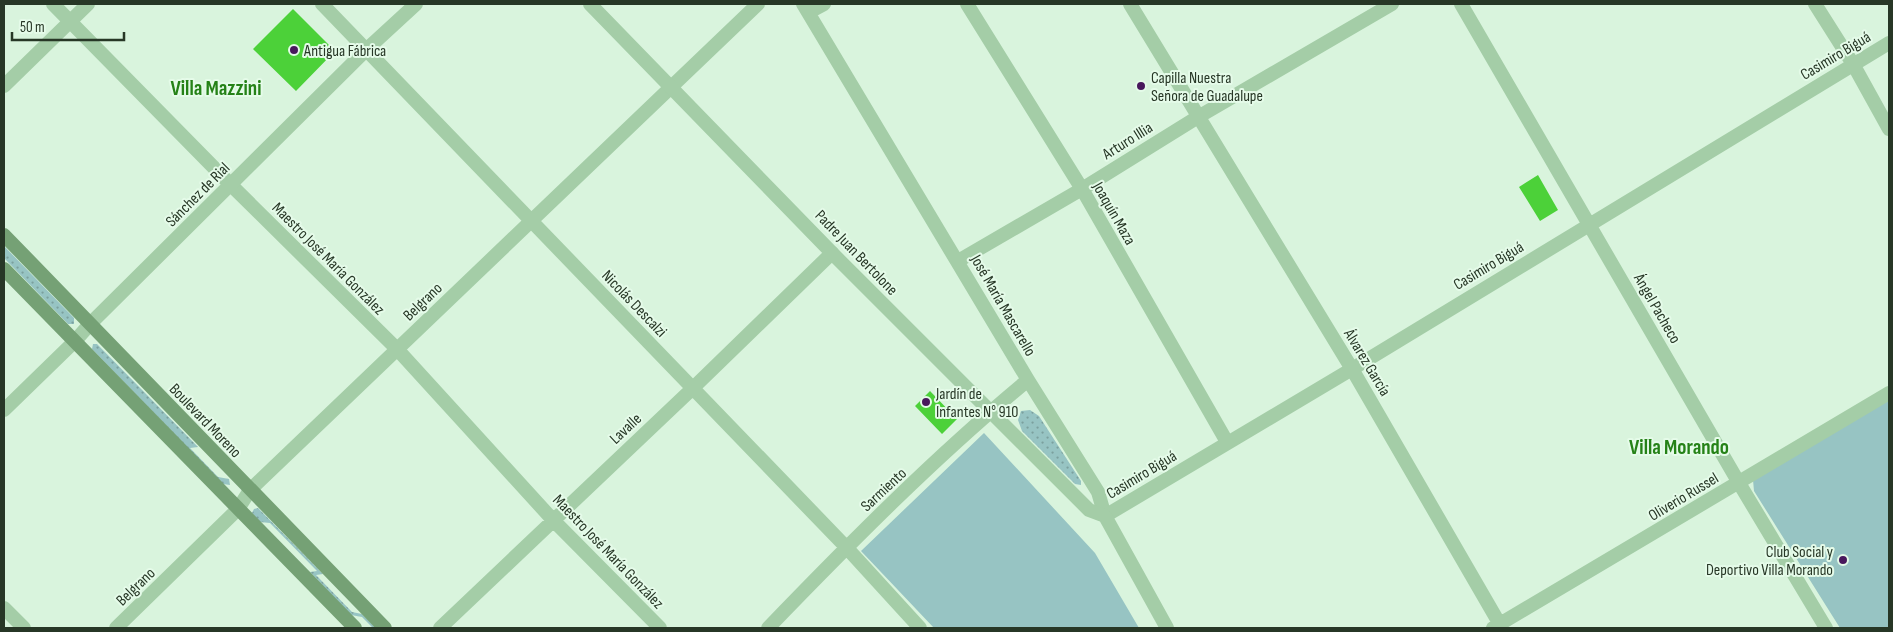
<svg xmlns="http://www.w3.org/2000/svg" width="1893" height="632" font-family="'Sofia Sans Condensed',sans-serif">
<style>
.grass{fill:url(#grass-dots)}
.pitch{fill:#97c4c3}
.building{fill:#4cd139}
.lines{fill:none;stroke-linecap:round;stroke-linejoin:round}
.minor{stroke:#a4cda7;stroke-width:14}
.tertiary{stroke:#a4cda7;stroke-width:14}
.secondary{stroke:#75a175;stroke-width:14}
.poi-dot{fill:#48185c;stroke:#e5fbe9;stroke-width:2}
.labels{text-anchor:middle;stroke-width:4;stroke-linejoin:round;paint-order:stroke}
.poi-label{font-size:16px;fill:#273726;stroke:#e5fbe9;text-anchor:start}
.street-label{font-size:16px;fill:#273726;stroke:#e5fbe9}
.district-label{font-size:21px;font-weight:bold;fill:#258217;stroke:#e5fbe9}
</style>
<defs>
<pattern id="grass-dots" width="8" height="8" patternUnits="userSpaceOnUse" patternTransform="scale(1.25)"><rect width="8" height="8" fill="#97c4c3"/><path d="M2 2h.1M6 6h.1" fill="none" stroke="#7ba09e" stroke-width="1.8" stroke-linecap="round"/></pattern>
</defs>
<rect width="100%" height="100%" fill="#d9f4dd"/>
<path class="grass" d="M 4,246 L 74,318 L 74,324 L 68,324 L 4,258 Z
M 93,344 L 97,344 L 198,447 L 190,448 L 218,477 L 229,479 L 230,485 L 223,484 L 92,349 Z
M 1030,410 L 1039,416 L 1081,481 L 1081,485 L 1075,484 L 1022,431 L 1018,420 L 1021,411 Z
M 258,508 L 323,574 L 316,575 L 352,612 L 362,614 L 376,628 L 373,628 L 362,617 L 351,615 L 310,572 L 317,571 L 270,523 L 260,522 L 252,513 L 254,509 Z"/>
<path class="pitch" d="M 1889,396 L 1889,628 L 1840,628 L 1754,491 L 1753,480 Z
M 984,433 L 1095,553 L 1139,628 L 934,628 L 861,551 Z"/>
<path class="building" d="M 293,9 L 335,51 L 296,91 L 253,49 Z
M 1538,175 L 1558,210 L 1540,221 L 1519,187 Z
M 930,391 L 957,419 L 942,434 L 915,406 Z"/>
<g class="lines">
<path class="minor" d="M 53,4 L 231,185 L 397,349 L 553,520 L 660,628
M 322,4 L 846,547 L 920,628
M 803,4 L 1028,380 L 1098,492 L 1105,516 L 1352,369 L 1889,43
M 967,4 L 1082,189 L 1227,442
M 1130,4 L 1352,369 L 1502,628
M 1461,4 L 1739,483 L 1826,628
M 1815,4 L 1853,64 L 1889,129
M 809,12 L 824,4
M 4,86 L 88,4
M 958,261 L 1082,189 L 1198,117 L 1392,4
M 4,410 L 75,341
M 4,608 L 24,628
M 116,628 L 238,509 L 250,490 L 758,4
M 440,628 L 693,388 L 832,253
M 768,628 C 851,542 936,456 1028,380
M 1493,628 L 1889,393"/>
<path class="tertiary" d="M 590,4 L 832,253 L 1089,510 L 1105,516 L 1167,628
M 75,341 L 90,324 L 366,50 L 416,4"/>
<path class="secondary" d="M 4,235 L 385,628
M 4,269 L 355,628"/>
</g>
<g class="poi-dot">
<circle cx="294" cy="50" r="5"/>
<circle cx="1141" cy="86" r="5"/>
<circle cx="926" cy="402" r="5"/>
<circle cx="1843" cy="560" r="5"/>
</g>
<g class="labels">
<g class="poi-label">
<text x="304" y="56">Antigua Fábrica</text>
<text x="1151" y="83">Capilla Nuestra<tspan x="1151" dy="18">Señora de Guadalupe</tspan></text>
<text x="936" y="399">Jardín de<tspan x="936" dy="18">Infantes N° 910</tspan></text>
<text x="1833" y="557" text-anchor="end">Club Social y<tspan x="1833" dy="18">Deportivo Villa Morando</tspan></text>
</g>
<g class="street-label">
<text transform="translate(1835 55) rotate(-31)" y="6">Casimiro Biguá</text>
<text transform="translate(1127 140) rotate(-32)" y="6">Arturo Illia</text>
<text transform="translate(197 194) rotate(-45)" y="6">Sánchez de Rial</text>
<text transform="translate(1115 213) rotate(60)" y="6">Joaquín Maza</text>
<text transform="translate(857 252) rotate(46)" y="6">Padre Juan Bertolone</text>
<text transform="translate(329 258) rotate(45)" y="6">Maestro José María González</text>
<text transform="translate(1488 265) rotate(-31)" y="6">Casimiro Biguá</text>
<text transform="translate(422 301) rotate(-44)" y="6">Belgrano</text>
<text transform="translate(635 303) rotate(46)" y="6">Nicolás Descalzi</text>
<text transform="translate(1004 305) rotate(60)" y="6">José María Mascarello</text>
<text transform="translate(1658 308) rotate(60)" y="6">Ángel Pacheco</text>
<text transform="translate(1368 362) rotate(59)" y="6">Álvarez García</text>
<text transform="translate(206 420) rotate(46)" y="6">Boulevard Moreno</text>
<text transform="translate(625 428) rotate(-43)" y="6">Lavalle</text>
<text transform="translate(1141 474) rotate(-31)" y="6">Casimiro Biguá</text>
<text transform="translate(883 489) rotate(-43)" y="6">Sarmiento</text>
<text transform="translate(1683 496) rotate(-31)" y="6">Oliverio Russel</text>
<text transform="translate(609 551) rotate(46)" y="6">Maestro José María González</text>
<text transform="translate(135 586) rotate(-44)" y="6">Belgrano</text>
</g>
<g class="district-label">
<text x="216" y="95">Villa Mazzini</text>
<text x="1679" y="454">Villa Morando</text>
</g>
</g>
<rect width="1893" height="632" fill="none" stroke="#273726" stroke-width="10"/>
<path d="M12 32v8h112v-8" fill="none" stroke="#273726" stroke-width="2.5"/>
<text x="20" y="32" font-size="15" fill="#273726" stroke="#e5fbe9" stroke-width="4" paint-order="stroke">50 m</text>
</svg>
